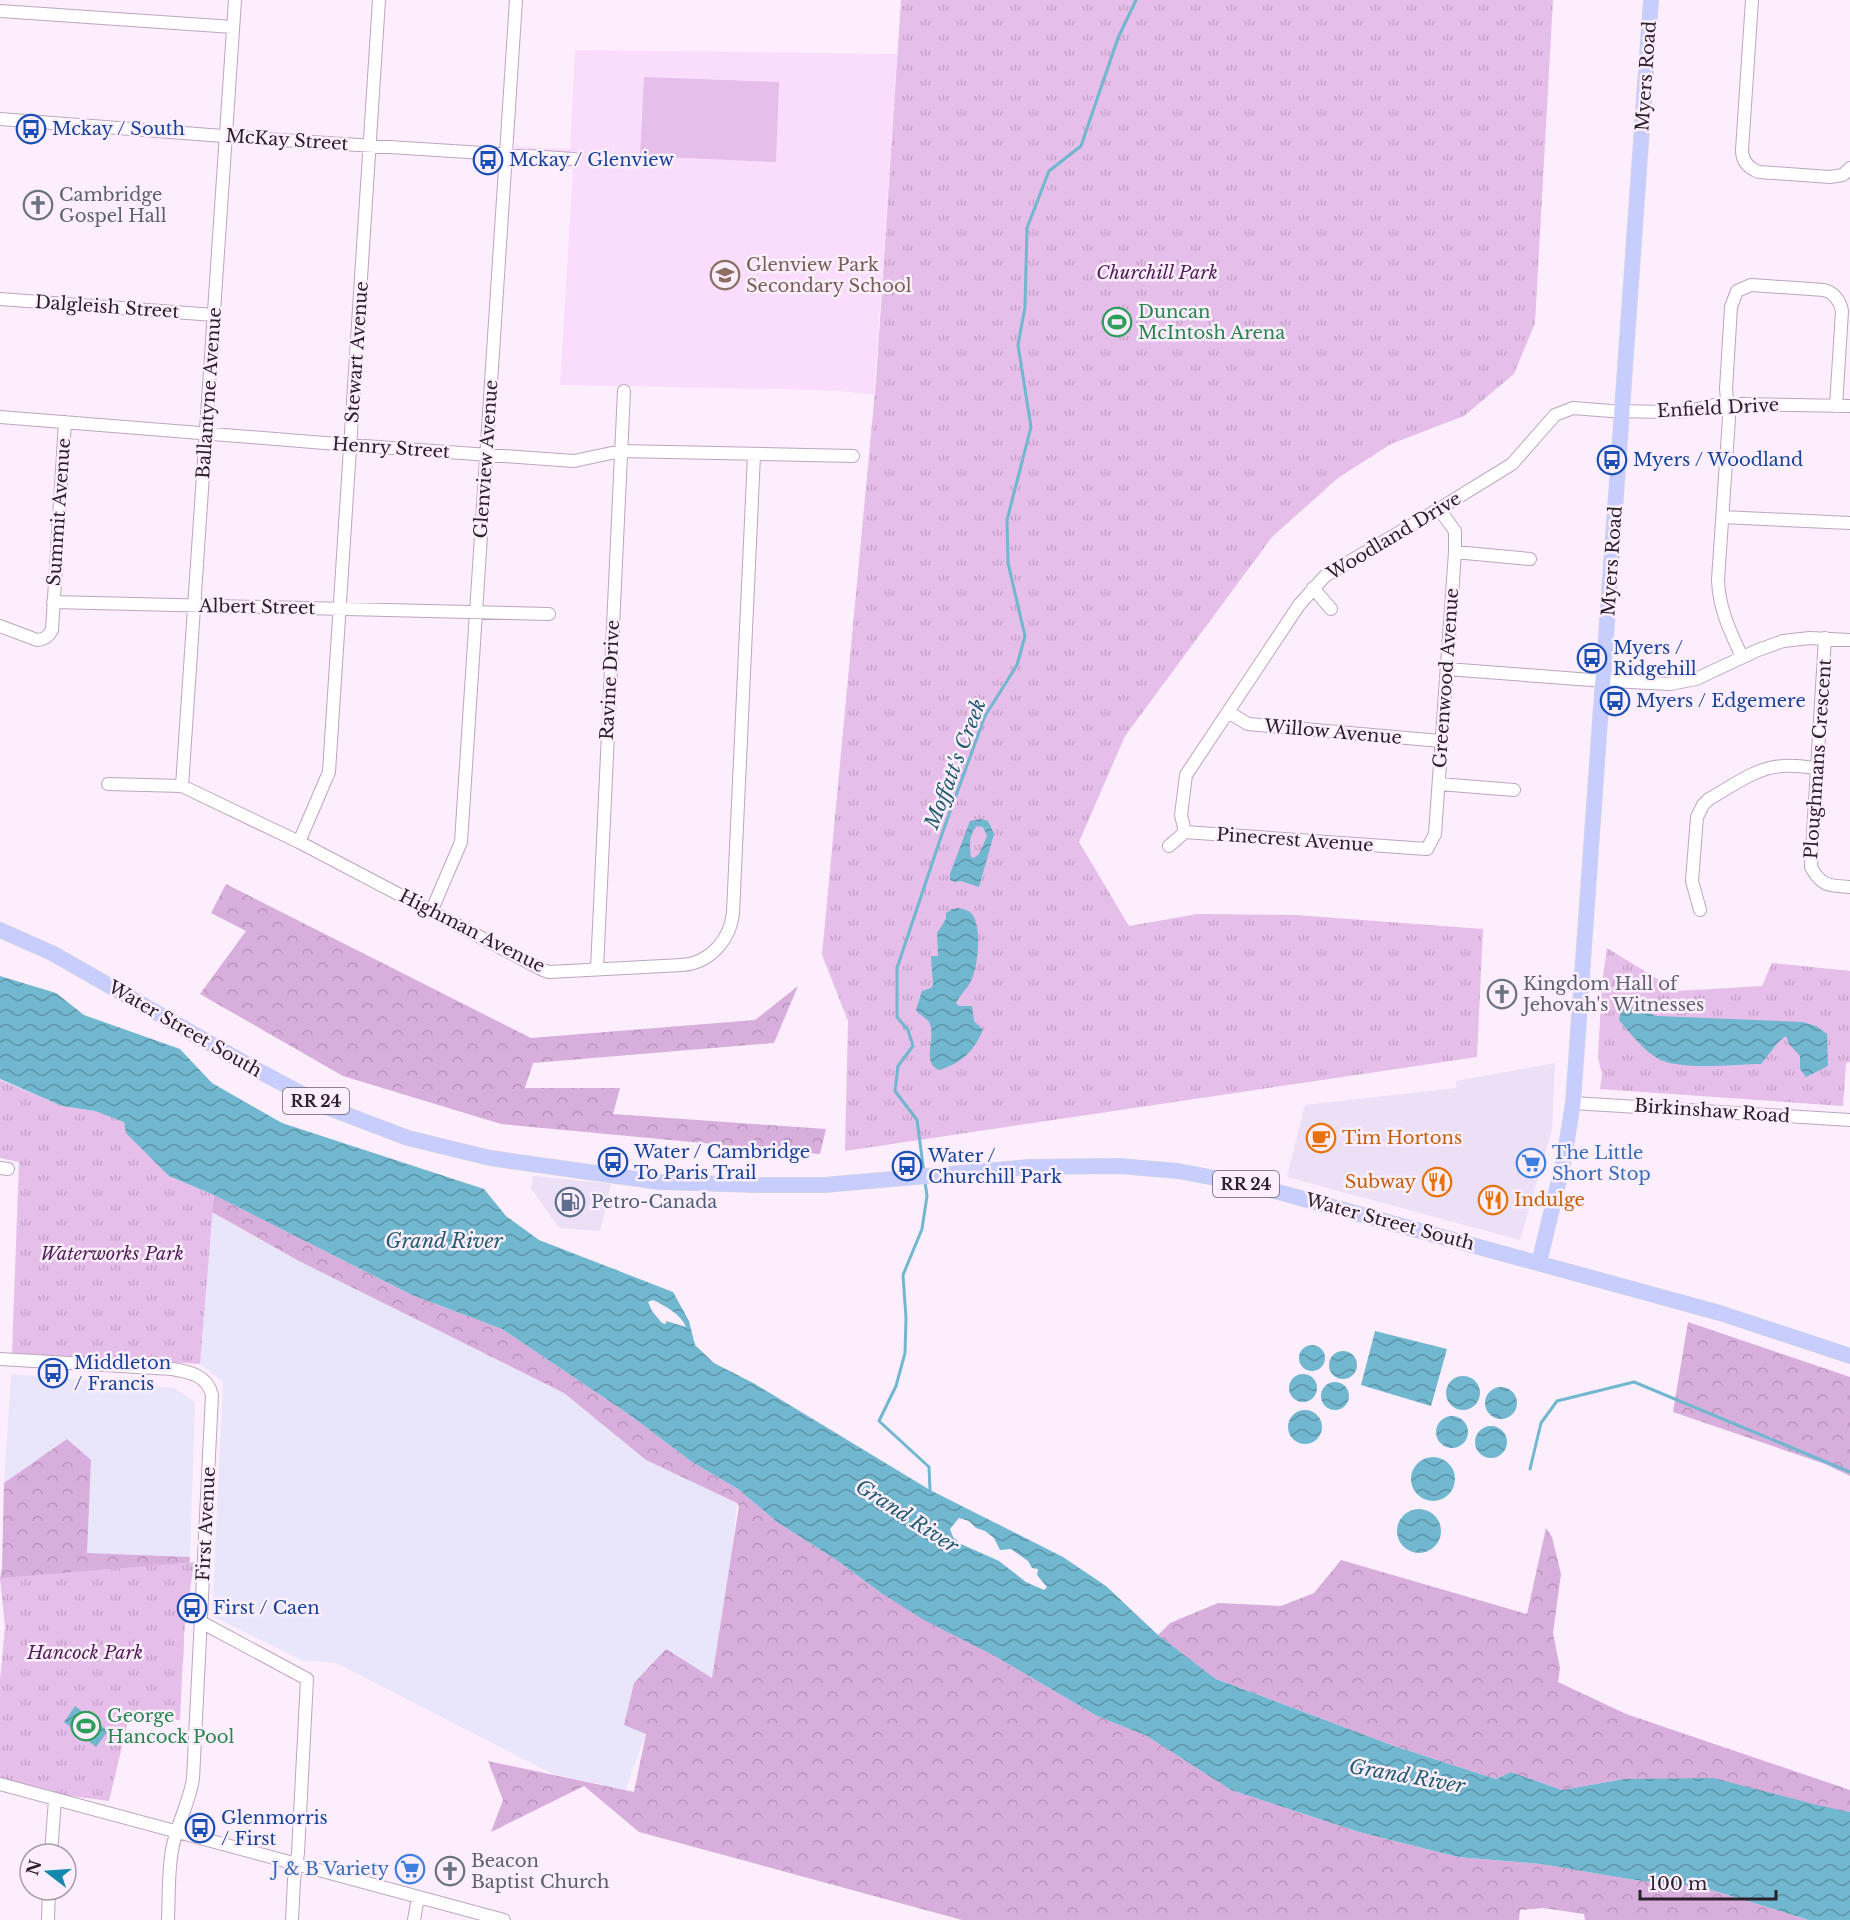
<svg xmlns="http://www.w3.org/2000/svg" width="1850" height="1920" font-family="'Libre Baskerville',serif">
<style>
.commercial{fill:#ebe0f5}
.industrial{fill:#e9e6fc}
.built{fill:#faddfd}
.green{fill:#e5bee9}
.forest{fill:url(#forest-crowns)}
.park{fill:url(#park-tufts)}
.water{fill:url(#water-waves);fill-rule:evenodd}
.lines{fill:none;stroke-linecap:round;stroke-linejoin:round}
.stream{stroke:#71b7cf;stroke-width:3}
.minor-casing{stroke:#bca6bf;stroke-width:14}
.major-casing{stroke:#d9d7d9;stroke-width:16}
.minor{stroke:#fff;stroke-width:12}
.major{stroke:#c7cdfd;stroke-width:15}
.labels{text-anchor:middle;stroke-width:5;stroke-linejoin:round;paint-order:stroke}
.shield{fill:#fceefd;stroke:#695e69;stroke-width:1.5}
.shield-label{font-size:16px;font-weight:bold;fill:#2a212a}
.street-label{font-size:18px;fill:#2a212a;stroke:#fceefd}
.transit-label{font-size:18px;fill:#164399;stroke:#fceefd;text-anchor:start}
.worship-label{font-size:18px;fill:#5b616d;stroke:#fceefd;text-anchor:start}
.education-label{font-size:18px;fill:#785e54;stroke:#fceefd;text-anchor:start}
.park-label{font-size:18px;font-style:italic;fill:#511f57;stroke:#fceefd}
.leisure-label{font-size:18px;fill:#27864d;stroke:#fceefd;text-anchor:start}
.food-label{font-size:18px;fill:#c56008;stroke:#fceefd;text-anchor:start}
.shop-label{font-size:18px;fill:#366cbe;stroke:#fceefd;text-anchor:start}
.service-label{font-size:18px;fill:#4e5e75;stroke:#fceefd;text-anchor:start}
.water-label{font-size:20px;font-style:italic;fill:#255e70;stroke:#fceefd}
</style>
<defs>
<pattern id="forest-crowns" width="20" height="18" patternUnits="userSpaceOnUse" patternTransform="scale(1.5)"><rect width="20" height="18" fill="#d7aedc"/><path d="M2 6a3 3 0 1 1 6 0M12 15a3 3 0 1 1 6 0" fill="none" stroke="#b995bd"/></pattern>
<pattern id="park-tufts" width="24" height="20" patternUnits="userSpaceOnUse" patternTransform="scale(1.5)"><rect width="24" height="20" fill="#e5bee9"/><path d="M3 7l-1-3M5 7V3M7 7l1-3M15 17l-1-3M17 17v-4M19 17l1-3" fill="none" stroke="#c5a3c8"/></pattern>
<pattern id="water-waves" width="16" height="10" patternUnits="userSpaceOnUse" patternTransform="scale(1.5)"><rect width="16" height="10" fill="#71b7cf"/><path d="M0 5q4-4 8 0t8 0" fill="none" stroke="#5d94a8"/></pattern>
</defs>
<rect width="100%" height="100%" fill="#fceefd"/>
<path class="commercial" d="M 1555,1063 L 1552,1130 L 1520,1240 L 1287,1177 L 1305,1105 L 1456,1088 L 1456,1081 Z
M 533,1176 L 611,1184 L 600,1231 L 559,1228 L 531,1188 Z"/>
<path class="industrial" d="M 212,1212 L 299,1261 L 564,1393 L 646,1460 L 737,1503 L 732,1554 L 712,1678 L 646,1734 L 625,1790 L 553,1774 L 336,1663 L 302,1660 L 212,1616 L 223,1382 L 200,1364 Z
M 11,1374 L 175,1388 L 195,1403 L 190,1557 L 87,1553 L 4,1483 Z"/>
<path class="built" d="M 575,50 L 897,54 L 874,395 L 840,391 L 783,389 L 560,385 L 573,169 L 517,164 L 514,169 L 516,143 L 520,147 L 570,149 Z"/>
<path class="green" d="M 644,77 L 779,82 L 776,162 L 640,156 Z"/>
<path class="forest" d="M 226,884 L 531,1038 L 755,1020 L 798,986 L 774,1043 L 533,1063 L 525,1088 L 620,1088 L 613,1114 L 826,1129 L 820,1154 L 501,1124 L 343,1076 L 200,994 L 246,931 L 211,913 Z
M 214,1195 L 412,1295 L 502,1329 L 627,1413 L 692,1462 L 738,1489 L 777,1522 L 838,1561 L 881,1593 L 993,1655 L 1097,1716 L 1147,1736 L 1231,1790 L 1359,1832 L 1458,1857 L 1541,1864 L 1635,1880 L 1702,1887 L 1809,1920 L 1585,1920 L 1584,1914 L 1543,1908 L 1520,1910 L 1519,1920 L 962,1920 L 639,1832 L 584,1786 L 491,1832 L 503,1800 L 488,1761 L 634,1792 L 646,1734 L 624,1725 L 634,1683 L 666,1649 L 712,1678 L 739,1506 L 737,1503 L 646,1460 L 564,1393 L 299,1261 L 212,1212 Z
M 1688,1322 L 1850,1377 L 1850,1476 L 1825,1464 L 1673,1412 Z
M 67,1439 L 91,1460 L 87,1553 L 190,1557 L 185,1602 L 183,1663 L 0,1579 L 2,1568 L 4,1483 Z
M 1546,1528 L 1552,1537 L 1561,1574 L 1553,1633 L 1560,1668 L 1558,1682 L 1626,1714 L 1850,1790 L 1850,1812 L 1624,1779 L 1562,1790 L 1511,1772 L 1496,1779 L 1394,1746 L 1216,1679 L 1158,1635 L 1170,1623 L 1218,1603 L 1281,1606 L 1314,1593 L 1341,1560 L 1527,1614 Z"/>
<path class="park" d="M 901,0 L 1553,0 L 1535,323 L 1514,374 L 1464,416 L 1391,444 L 1338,478 L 1272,537 L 1125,736 L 1079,842 L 1129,926 L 1197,914 L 1296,915 L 1483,929 L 1477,1057 L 845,1151 L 848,1021 L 822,955 L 876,381 Z
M 1607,948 L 1677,991 L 1762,986 L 1772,963 L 1850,971 L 1850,1062 L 1846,1063 L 1843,1106 L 1600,1089 L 1602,1075 L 1598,1057 L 1602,983 Z
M 0,1080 L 62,1106 L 95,1111 L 125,1122 L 169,1176 L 214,1195 L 200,1364 L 12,1353 L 19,1162 L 0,1158 Z
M 194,1562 L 184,1633 L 180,1720 L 128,1721 L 109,1801 L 55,1794 L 0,1780 L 0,1681 L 5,1627 L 0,1578 Z"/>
<path class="water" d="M 981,819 L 988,821 L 994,834 L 979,887 L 961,881 L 955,882 L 950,880 L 950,874 L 970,821 ZM 977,826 L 983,827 L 987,836 L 979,854 L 974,858 L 971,857 C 969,846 969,834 977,826 Z
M 958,908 C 963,909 968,910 971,913 C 983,925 978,969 970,983 C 966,990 960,995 956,1003 L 959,1006 L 972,1006 L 974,1021 L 983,1030 C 973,1052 962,1063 939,1070 C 921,1062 936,1039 930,1024 C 927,1017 920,1016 916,1010 L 922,991 L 931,988 L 933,985 L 931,956 L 938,956 L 937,933 L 946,919 L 946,913 L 952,909 Z
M 0,976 L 56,993 L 84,1015 L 180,1049 L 212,1083 L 282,1123 L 484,1189 L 506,1216 L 539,1240 L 673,1292 L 689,1321 L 695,1345 L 714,1363 L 755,1384 L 930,1490 L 1063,1557 L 1106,1586 L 1158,1635 L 1216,1679 L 1394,1746 L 1496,1779 L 1511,1772 L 1562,1790 L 1624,1779 L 1713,1778 L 1821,1806 L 1850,1812 L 1850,1920 L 1809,1920 L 1702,1887 L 1635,1880 L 1541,1864 L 1458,1857 L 1359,1832 L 1231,1790 L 1147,1736 L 1097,1716 L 993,1655 L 924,1620 L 881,1593 L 838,1561 L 777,1522 L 738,1489 L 692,1462 L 627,1413 L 502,1329 L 412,1295 L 214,1195 L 169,1176 L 126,1133 L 124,1122 L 95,1111 L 62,1106 L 0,1079 ZM 653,1300 C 665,1306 681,1314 686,1327 L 666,1321 L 666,1324 L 662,1323 L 652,1311 L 648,1302 ZM 959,1518 L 969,1521 L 976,1528 L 985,1531 L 994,1538 L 1000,1550 L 1011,1549 L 1028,1561 L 1032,1568 L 1038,1569 L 1037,1575 L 1047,1587 L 1044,1590 L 1026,1582 L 999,1561 L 961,1544 L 953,1537 L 950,1529 Z
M 1628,1006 L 1657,1016 L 1803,1022 L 1816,1026 L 1827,1034 L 1828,1066 L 1806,1077 L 1800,1069 L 1800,1056 L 1789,1044 L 1786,1036 C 1775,1043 1770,1054 1761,1064 C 1733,1064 1683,1071 1659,1059 C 1645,1052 1629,1032 1619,1020 L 1621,1009 Z
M 1375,1331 L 1447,1349 L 1431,1406 L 1361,1385 Z
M1299 1358a13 13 0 1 1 26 0a13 13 0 1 1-26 0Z
M1329 1365a14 14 0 1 1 28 0a14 14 0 1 1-28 0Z
M1289 1388a14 14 0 1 1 28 0a14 14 0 1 1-28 0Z
M1446 1393a17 17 0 1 1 34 0a17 17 0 1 1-34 0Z
M1321 1396a14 14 0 1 1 28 0a14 14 0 1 1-28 0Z
M1485 1403a16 16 0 1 1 32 0a16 16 0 1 1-32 0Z
M1288 1427a17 17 0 1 1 34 0a17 17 0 1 1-34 0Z
M1436 1432a16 16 0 1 1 32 0a16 16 0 1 1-32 0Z
M1475 1442a16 16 0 1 1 32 0a16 16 0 1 1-32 0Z
M1411 1479a22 22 0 1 1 44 0a22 22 0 1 1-44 0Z
M1397 1531a22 22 0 1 1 44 0a22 22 0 1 1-44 0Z
M 75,1706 L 108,1731 L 96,1747 L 64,1722 Z"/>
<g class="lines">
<path class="stream" d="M 924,1173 L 917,1120 L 895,1091 L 898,1066 L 913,1046 L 908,1030 L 897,1017 L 897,968 L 943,831 L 985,716 L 1017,665 L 1025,636 L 1008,563 L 1007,520 L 1031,427 L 1018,345 L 1025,307 L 1027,228 L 1049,171 L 1081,146 L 1118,38 L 1136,0
M 925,1182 L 927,1196 L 922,1229 L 903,1275 L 906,1318 L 905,1353 L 896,1386 L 879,1421 L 929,1467 L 930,1490
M 1530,1469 L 1541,1423 L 1557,1401 L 1634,1382 L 1850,1472"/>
<g class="minor-casing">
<path id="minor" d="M 1752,0 L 1742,150 C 1742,161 1748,168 1759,172 L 1830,177 L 1843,175 L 1850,168
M 0,11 L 233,27
M 0,119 L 236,137 L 574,159
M 0,299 L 214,315
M 0,417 L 337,444 L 574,461 L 621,451 L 853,456
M 1722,517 L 1850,523
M 1455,552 L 1530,559
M 1313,588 L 1331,609
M 53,602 L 549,614
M 0,626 L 37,640 C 45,639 48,637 52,630 L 65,422
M 1825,638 L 1811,867 C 1821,886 1829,886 1850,887
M 1742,657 C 1730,631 1719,609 1718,580 L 1729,418 L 1726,389 L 1731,307 L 1737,291 L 1751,285 L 1824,290 C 1835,293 1840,301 1842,311 L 1836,406
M 1447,669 L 1591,680 L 1670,684 L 1696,679 L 1758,650 L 1783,641 L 1810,638 L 1850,640
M 1228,712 L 1248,724 L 1441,741
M 108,784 L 182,786 L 299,842 L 543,970 L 549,972 L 682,965 C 710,963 730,940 733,913 L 754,455
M 1439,784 L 1514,790
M 182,786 L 235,0
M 1185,832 L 1181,815 L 1186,775 L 1299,605 L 1325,576 L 1439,509 L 1512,464 L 1555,415 L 1573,408 L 1611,411 L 1669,412 L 1689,411 L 1714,405 L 1742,404 L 1850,406
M 299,842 L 329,772 L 379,0
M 1169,846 L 1185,832 L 1427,849 L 1435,834 L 1455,552 L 1455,531 L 1439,509
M 1700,910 L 1692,881 L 1697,817 L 1703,805 L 1709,799 C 1731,787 1756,767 1783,766 C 1794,765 1805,767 1816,768
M 431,912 L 461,842 L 516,0
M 597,969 L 624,391
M 1573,1103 L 1850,1120
M 0,1168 L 8,1169
M 0,1359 L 172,1369 C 190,1372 207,1375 212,1395 L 193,1779 C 189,1804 176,1826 172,1850 C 168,1873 169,1897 168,1920
M 201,1622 L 307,1679 L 298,1853 L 294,1880 L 292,1920
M 0,1784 L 504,1920
M 51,1854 L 55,1799
M 48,1920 L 49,1890
M 414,1920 L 418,1897"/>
</g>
<g class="major-casing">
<path id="major" d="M 0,930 L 52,953 L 255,1069 L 329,1108 L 408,1138 L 490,1158 L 659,1182 L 757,1185 L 824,1185 L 1029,1167 L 1119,1166 L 1178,1171 L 1247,1184 L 1282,1193 L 1720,1313 L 1850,1356
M 1539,1263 L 1564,1159 L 1573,1103 L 1651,0"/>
</g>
<use href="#minor" class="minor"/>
<use href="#major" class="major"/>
</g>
<defs>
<g id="bus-ring" transform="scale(1.5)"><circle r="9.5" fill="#fceefd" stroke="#1a4fb4" stroke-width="1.5"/><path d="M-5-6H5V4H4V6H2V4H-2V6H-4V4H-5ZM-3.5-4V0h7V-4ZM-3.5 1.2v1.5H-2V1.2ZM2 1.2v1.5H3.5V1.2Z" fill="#1a4fb4"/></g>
<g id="church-ring" transform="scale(1.5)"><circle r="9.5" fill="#fceefd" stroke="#6b7280" stroke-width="1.5"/><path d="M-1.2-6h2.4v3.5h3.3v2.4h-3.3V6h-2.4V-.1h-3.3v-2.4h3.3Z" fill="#6b7280"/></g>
<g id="school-ring" transform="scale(1.5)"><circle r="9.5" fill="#fceefd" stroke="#8d6e63" stroke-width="1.5"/><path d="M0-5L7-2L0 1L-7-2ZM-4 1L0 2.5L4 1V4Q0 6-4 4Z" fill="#8d6e63"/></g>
<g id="stadium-ring" transform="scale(1.5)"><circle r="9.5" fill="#fceefd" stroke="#2e9e5b" stroke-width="1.5"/><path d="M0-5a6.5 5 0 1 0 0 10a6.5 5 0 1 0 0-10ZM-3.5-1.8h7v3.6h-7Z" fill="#2e9e5b"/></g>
<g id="cafe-ring" transform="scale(1.5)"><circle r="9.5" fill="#fceefd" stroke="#e8710a" stroke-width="1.5"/><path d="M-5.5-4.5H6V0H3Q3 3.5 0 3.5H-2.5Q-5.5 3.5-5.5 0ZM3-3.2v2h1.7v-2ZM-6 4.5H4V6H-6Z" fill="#e8710a"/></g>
<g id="supermarket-ring" transform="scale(1.5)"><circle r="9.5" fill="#fceefd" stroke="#3f7fe0" stroke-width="1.5"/><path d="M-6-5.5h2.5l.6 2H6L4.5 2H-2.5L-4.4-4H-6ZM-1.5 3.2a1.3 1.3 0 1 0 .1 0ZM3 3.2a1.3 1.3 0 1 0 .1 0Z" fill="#3f7fe0"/></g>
<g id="restaurant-ring" transform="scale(1.5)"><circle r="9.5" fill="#fceefd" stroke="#e8710a" stroke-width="1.5"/><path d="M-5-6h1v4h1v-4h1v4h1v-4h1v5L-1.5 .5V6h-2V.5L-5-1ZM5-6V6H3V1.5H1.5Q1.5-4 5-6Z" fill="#e8710a"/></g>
<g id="fuel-ring" transform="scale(1.5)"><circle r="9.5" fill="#fceefd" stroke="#5c6f8a" stroke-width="1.5"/><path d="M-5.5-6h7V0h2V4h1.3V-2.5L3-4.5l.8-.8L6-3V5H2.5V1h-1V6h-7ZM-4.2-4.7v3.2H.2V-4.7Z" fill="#5c6f8a"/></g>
</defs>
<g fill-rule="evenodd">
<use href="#bus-ring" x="31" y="129"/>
<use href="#bus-ring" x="488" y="160"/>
<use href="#church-ring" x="38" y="205"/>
<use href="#school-ring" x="725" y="275"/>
<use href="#stadium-ring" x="1117" y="322"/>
<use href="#bus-ring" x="1612" y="460"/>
<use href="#bus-ring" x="1592" y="658"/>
<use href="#bus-ring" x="1615" y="701"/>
<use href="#church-ring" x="1502" y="994"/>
<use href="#cafe-ring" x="1321" y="1138"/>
<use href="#bus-ring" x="613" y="1162"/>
<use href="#supermarket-ring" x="1531" y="1163"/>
<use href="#bus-ring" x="907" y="1166"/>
<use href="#restaurant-ring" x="1437" y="1182"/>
<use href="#restaurant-ring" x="1493" y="1200"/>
<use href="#fuel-ring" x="570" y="1202"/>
<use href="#bus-ring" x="53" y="1373"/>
<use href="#bus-ring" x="192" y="1608"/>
<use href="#stadium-ring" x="86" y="1726"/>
<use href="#bus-ring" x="200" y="1828"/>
<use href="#supermarket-ring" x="410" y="1869"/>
<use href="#church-ring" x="450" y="1871"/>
</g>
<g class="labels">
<g class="shield">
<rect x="283" y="1088" width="66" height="26" rx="4.5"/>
<rect x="1213" y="1171" width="66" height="26" rx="4.5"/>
</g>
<g class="shield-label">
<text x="316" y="1107">RR 24</text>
<text x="1246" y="1190">RR 24</text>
</g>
<g class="street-label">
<text transform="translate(1646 76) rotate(-86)" y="6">Myers Road</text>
<text transform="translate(287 140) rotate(4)" y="6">McKay Street</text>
<text transform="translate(107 307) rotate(4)" y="6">Dalgleish Street</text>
<text transform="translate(357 352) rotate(-86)" y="6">Stewart Avenue</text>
<text transform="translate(209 393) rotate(-86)" y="6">Ballantyne Avenue</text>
<text transform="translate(1718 408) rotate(-3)" y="6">Enfield Drive</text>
<text transform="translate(391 448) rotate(4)" y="6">Henry Street</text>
<text transform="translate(486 459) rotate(-86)" y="6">Glenview Avenue</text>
<text transform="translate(59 512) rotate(-86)" y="6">Summit Avenue</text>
<text transform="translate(1394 536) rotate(-31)" y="6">Woodland Drive</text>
<text transform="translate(1612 561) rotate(-86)" y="6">Myers Road</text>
<text transform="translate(257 607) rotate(1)" y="6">Albert Street</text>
<text transform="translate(1446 678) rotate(-86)" y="6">Greenwood Avenue</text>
<text transform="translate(610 680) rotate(-87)" y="6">Ravine Drive</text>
<text transform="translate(1333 732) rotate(5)" y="6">Willow Avenue</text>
<text transform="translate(1818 759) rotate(-86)" y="6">Ploughmans Crescent</text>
<text transform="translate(1295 840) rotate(4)" y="6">Pinecrest Avenue</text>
<text transform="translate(472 931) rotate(27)" y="6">Highman Avenue</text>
<text transform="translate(185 1029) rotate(30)" y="6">Water Street South</text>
<text transform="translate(1712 1111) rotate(4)" y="6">Birkinshaw Road</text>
<text transform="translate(1390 1222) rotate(15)" y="6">Water Street South</text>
<text transform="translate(206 1524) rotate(-87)" y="6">First Avenue</text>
</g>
<g class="transit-label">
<text x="52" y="135">Mckay / South</text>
<text x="509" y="166">Mckay / Glenview</text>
<text x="1633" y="466">Myers / Woodland</text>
<text x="1613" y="654">Myers /<tspan x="1613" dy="21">Ridgehill</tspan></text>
<text x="1636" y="707">Myers / Edgemere</text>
<text x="634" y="1158">Water / Cambridge<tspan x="634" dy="21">To Paris Trail</tspan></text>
<text x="928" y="1162">Water /<tspan x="928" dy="21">Churchill Park</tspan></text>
<text x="74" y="1369">Middleton<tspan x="74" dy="21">/ Francis</tspan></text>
<text x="213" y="1614">First / Caen</text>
<text x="221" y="1824">Glenmorris<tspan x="221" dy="21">/ First</tspan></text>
</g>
<g class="worship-label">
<text x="59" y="201">Cambridge<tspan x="59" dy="21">Gospel Hall</tspan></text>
<text x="1523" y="990">Kingdom Hall of<tspan x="1523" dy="21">Jehovah's Witnesses</tspan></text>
<text x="471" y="1867">Beacon<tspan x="471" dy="21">Baptist Church</tspan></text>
</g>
<g class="education-label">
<text x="746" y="271">Glenview Park<tspan x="746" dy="21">Secondary School</tspan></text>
</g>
<g class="park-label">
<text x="1157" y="279">Churchill Park</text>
<text x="112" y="1260">Waterworks Park</text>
<text x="85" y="1659">Hancock Park</text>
</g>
<g class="leisure-label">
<text x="1138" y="318">Duncan<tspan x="1138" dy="21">McIntosh Arena</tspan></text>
<text x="107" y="1722">George<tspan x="107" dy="21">Hancock Pool</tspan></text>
</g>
<g class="food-label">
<text x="1342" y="1144">Tim Hortons</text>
<text x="1416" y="1188" text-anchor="end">Subway</text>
<text x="1514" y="1206">Indulge</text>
</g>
<g class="shop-label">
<text x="1552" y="1159">The Little<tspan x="1552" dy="21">Short Stop</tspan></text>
<text x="389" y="1875" text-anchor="end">J &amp; B Variety</text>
</g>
<g class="service-label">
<text x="591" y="1208">Petro-Canada</text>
</g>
<g class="water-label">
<text transform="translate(955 764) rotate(-69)" y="7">Moffatt's Creek</text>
<text x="444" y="1248">Grand River</text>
<text transform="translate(907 1516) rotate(33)" y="7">Grand River</text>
<text transform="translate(1407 1776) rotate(10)" y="7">Grand River</text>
</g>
</g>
<g transform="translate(48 1872) rotate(287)"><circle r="28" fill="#fceefd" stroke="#a89ca9" stroke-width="1.5"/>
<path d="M0-4.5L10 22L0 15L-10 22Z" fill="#1288ac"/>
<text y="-9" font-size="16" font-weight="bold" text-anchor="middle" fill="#2a212a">N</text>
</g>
<path d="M1640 1890v9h136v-9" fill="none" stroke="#2a212a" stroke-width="3"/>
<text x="1649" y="1890" font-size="18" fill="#2a212a" stroke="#fceefd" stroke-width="4.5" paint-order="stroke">100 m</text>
</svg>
